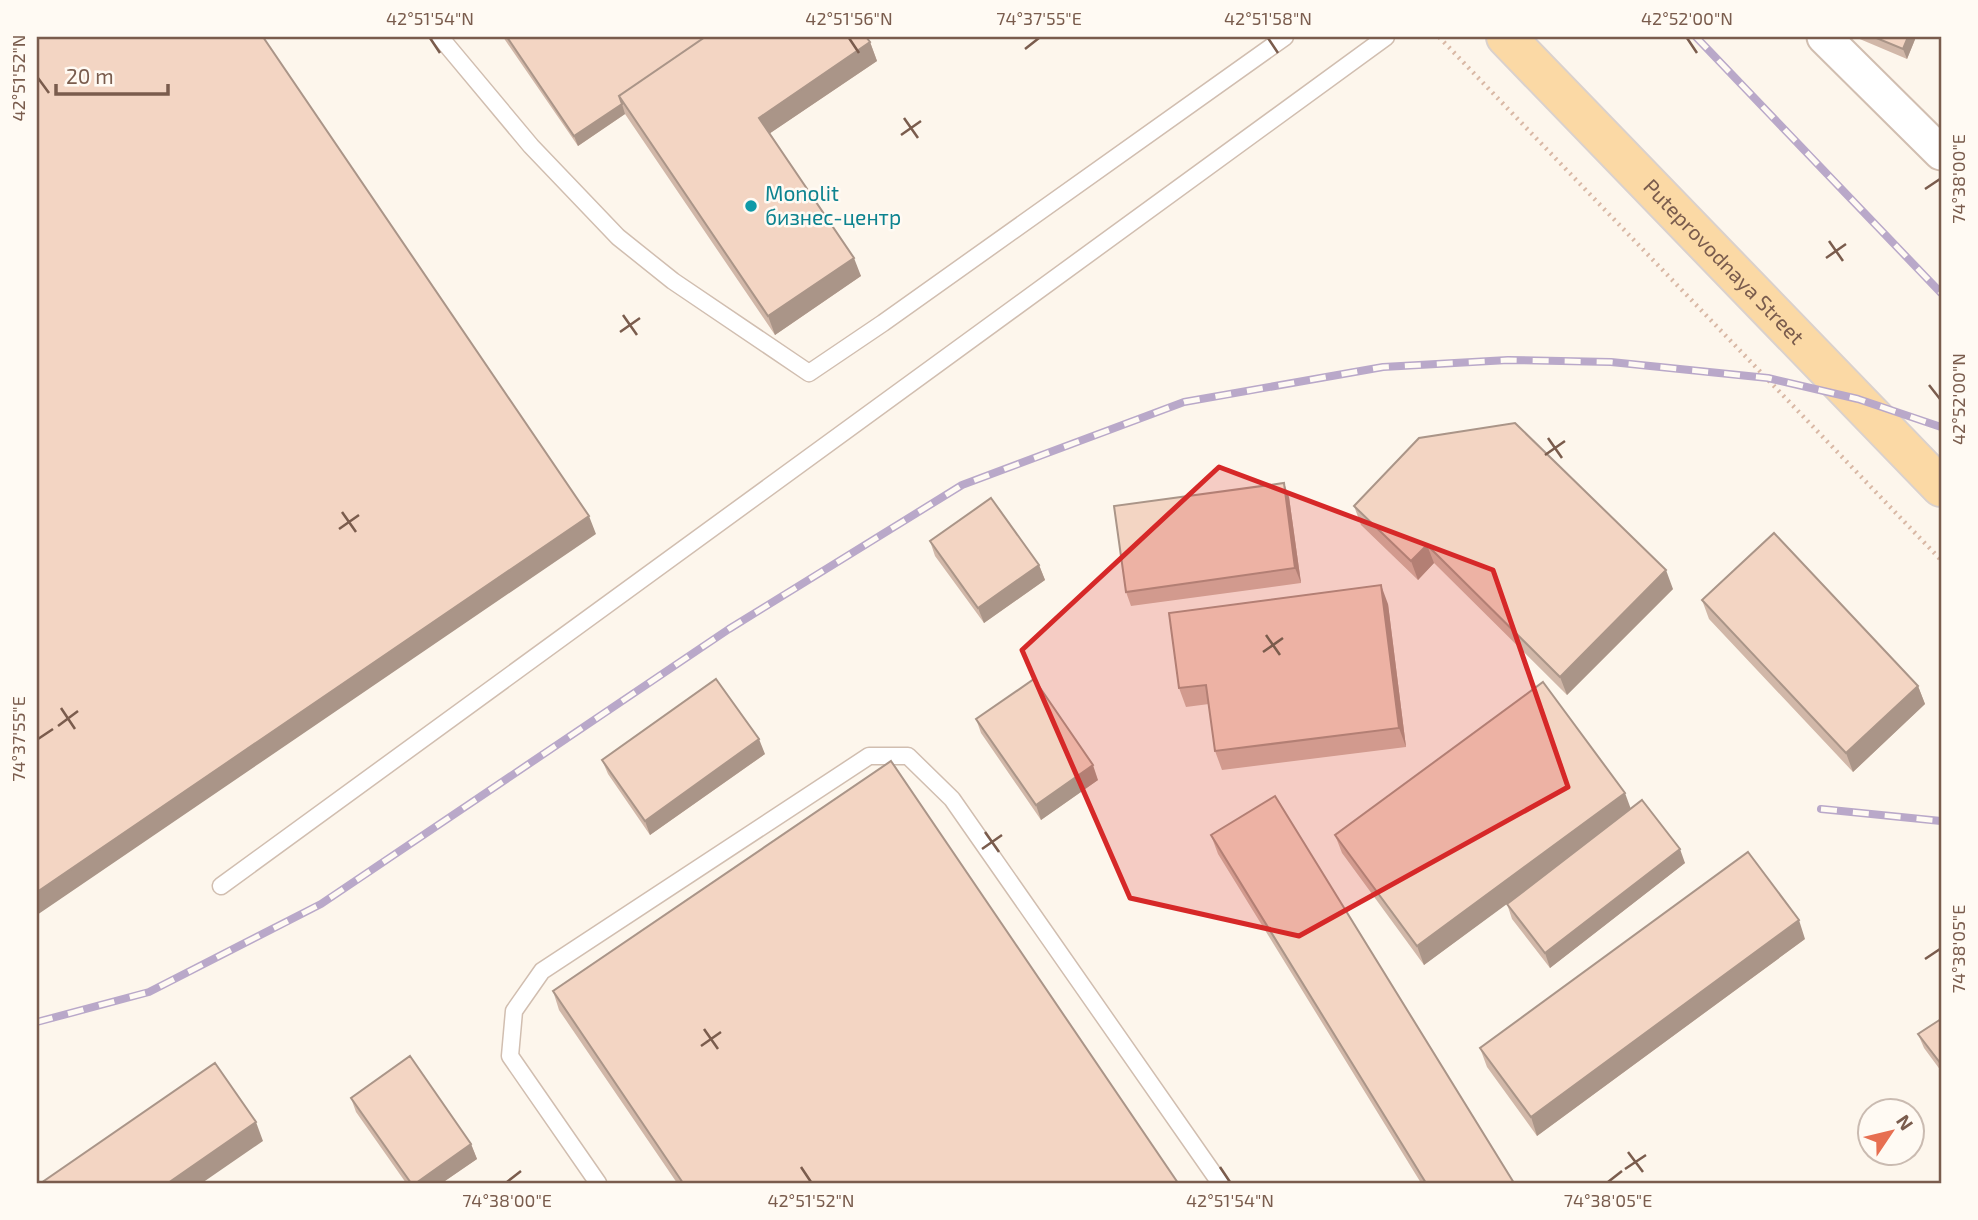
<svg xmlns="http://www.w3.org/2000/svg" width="1978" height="1220" font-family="'Exo 2',sans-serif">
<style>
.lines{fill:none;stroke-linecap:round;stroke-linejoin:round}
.service-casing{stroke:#d1beb0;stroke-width:19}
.minor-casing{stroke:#d1beb0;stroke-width:37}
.primary-casing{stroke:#dad1cd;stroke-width:42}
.path{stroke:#d9b8a5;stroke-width:4.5;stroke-dasharray:2 5;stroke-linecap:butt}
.service{stroke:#fff;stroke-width:16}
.minor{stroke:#fff;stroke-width:33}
.primary{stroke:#fbd9a5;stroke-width:38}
.rail-casing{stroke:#b9a8c9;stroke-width:8}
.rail{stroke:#fffaf3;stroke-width:5;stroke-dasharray:16;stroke-linecap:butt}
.wall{fill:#d1b7a8}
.shaded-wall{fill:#aa9588}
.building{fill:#f3d5c3;stroke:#aa9588;stroke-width:2}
.marked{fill:#d62828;fill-opacity:0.2;stroke:#d62828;stroke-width:5;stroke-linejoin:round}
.ticks{fill:none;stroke:#7a5c4d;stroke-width:2.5}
.culture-dot{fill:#0f9aa8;stroke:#fffaf3;stroke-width:2.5}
.labels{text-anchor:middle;stroke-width:5;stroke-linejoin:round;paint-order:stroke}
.culture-label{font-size:21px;fill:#0d838f;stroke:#fffaf3;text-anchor:start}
.street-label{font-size:21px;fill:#7a5c4d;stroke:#fffaf3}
.neatline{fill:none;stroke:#7a5c4d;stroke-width:2.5}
.ticks-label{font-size:18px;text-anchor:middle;fill:#7a5c4d}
</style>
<rect width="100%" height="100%" fill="#fdf6ec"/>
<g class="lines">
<g class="service-casing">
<path id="service" d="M 440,37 L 531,146 L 618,237 L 673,281 L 809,373 L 883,323 L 1285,37
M 221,886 L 1386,37
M 598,1183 L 510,1056 L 514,1011 L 542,971 L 869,756 L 908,756 L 952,799 L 1220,1183"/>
</g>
<g class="minor-casing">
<path id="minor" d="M 1824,37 L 1941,153"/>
</g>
<g class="primary-casing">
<g id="primary">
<path id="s1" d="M 1506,37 L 1941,487"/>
</g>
</g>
<path class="path" d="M 1439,37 L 1941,560"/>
<use href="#service" class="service"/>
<use href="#minor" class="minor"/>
<use href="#primary" class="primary"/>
<g class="rail-casing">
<path id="rail" d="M 1696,37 L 1941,293
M 1821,809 L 1941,821
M 37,1022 L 149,992 L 321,904 L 729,629 L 962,485 L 1184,402 L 1383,367 L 1508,360 L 1611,362 L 1768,378 L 1858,399 L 1941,427"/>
</g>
<use href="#rail" class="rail"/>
</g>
<path class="wall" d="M 503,37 L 866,37 L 870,42 L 877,61 L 770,133 L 861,276 L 775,335 L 625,114 L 578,146 Z
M 1855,37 L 1916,37 L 1907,59 Z
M 1289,497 L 1301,583 L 1131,606 L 1126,592 Z
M 1354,506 L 1673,589 L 1567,695 L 1434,563 L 1418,580 L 1361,525 Z
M 930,541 L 1039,565 L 1045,580 L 984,623 L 935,556 Z
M 1702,600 L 1918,686 L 1925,704 L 1853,772 L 1709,619 Z
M 1388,604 L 1406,747 L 1222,770 L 1215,751 L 1209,704 L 1186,707 L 1179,688 Z
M 976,719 L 1098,780 L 1041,820 L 981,733 Z
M 765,754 L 650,835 L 608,774 L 602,760 Z
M 1631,808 L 1685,863 L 1550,968 L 1512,919 L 1507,904 L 1522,892 L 1424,965 L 1342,853 L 1335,835 Z
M 1211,835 L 1514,1183 L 1421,1183 L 1218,854 Z
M 1805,939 L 1537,1136 L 1487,1067 L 1480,1048 Z
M 553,991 L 1178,1183 L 677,1183 L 559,1010 Z
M 1941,1019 L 1941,1071 L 1924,1048 L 1918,1034 Z
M 351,1098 L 471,1144 L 477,1159 L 442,1183 L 406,1183 L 356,1112 Z"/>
<path class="shaded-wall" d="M 1908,37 L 1916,37 L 1907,59 L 1903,49 Z
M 870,42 L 877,61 L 766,136 L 759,118 Z
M 622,104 L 625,114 L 578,146 L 574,136 Z
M 854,258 L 861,276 L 775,335 L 768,316 Z
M 1284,483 L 1289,497 L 1301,583 L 1295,568 Z
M 589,516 L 596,534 L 37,915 L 37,892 Z
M 1427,545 L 1434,563 L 1418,580 L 1411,561 Z
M 1039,565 L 1045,580 L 984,623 L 978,608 Z
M 1666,570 L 1673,589 L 1567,695 L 1560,677 Z
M 1381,585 L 1388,604 L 1406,747 L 1399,728 Z
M 1918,686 L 1925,704 L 1853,772 L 1846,753 Z
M 759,739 L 765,754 L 650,835 L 645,821 Z
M 1093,765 L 1098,780 L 1041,820 L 1036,805 Z
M 1625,793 L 1632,812 L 1424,965 L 1417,946 Z
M 1680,849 L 1685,863 L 1550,968 L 1545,953 Z
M 1799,920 L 1805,939 L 1537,1136 L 1531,1117 Z
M 256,1122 L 263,1141 L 202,1183 L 168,1183 Z
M 471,1144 L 477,1159 L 442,1183 L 416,1183 Z"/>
<path class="building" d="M 37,37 L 263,37 L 589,516 L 37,892 Z
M 507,37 L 705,37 L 619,96 L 622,104 L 574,136 Z
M 705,37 L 866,37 L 870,42 L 759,118 L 854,258 L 768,316 L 619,96 Z
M 1874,37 L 1908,37 L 1903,49 Z
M 1515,423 L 1666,570 L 1560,677 L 1427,545 L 1411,561 L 1354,506 L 1419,438 Z
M 1284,483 L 1295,568 L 1126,592 L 1114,506 Z
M 991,498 L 1039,565 L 978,608 L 930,541 Z
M 1774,533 L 1918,686 L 1846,753 L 1702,600 Z
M 1381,585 L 1399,728 L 1215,751 L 1206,685 L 1179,688 L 1169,613 Z
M 716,679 L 759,739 L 645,821 L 602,760 Z
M 1034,679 L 1093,765 L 1036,805 L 976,719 Z
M 1543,682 L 1625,793 L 1417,946 L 1335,835 Z
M 891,761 L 1178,1183 L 683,1183 L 553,991 Z
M 1275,796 L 1514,1183 L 1426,1183 L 1211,835 Z
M 1642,800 L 1680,849 L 1545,953 L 1507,904 Z
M 1748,852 L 1799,920 L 1531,1117 L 1480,1048 Z
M 1941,1019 L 1941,1064 L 1918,1034 Z
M 410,1056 L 471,1144 L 416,1183 L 411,1183 L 351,1098 Z
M 215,1063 L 256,1122 L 168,1183 L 41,1183 Z"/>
<path class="marked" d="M 1219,467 L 1493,570 L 1568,787 L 1299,936 L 1130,898 L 1022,650 Z"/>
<path class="ticks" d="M 430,38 L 440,53M 849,38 L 859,53M 1268,38 L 1278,53M 1687,38 L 1697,53M 1025,49 L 1039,38M 38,78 L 49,93M 904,118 L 918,138M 901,135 L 921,121M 1925,189 L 1940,179M 1829,241 L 1843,261M 1826,258 L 1846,244M 623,315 L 637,335M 620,332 L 640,318M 1929,385 L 1940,399M 1548,438 L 1562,458M 1545,455 L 1565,441M 342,512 L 356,532M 339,529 L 359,515M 1266,635 L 1280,655M 1263,652 L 1283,638M 61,708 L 75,729M 58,726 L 78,711M 38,739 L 53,729M 985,832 L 999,852M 982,849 L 1002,835M 1925,959 L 1940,949M 704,1029 L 718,1049M 701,1046 L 721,1032M 1628,1152 L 1643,1172M 801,1167 L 811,1182M 1220,1167 L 1230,1182M 1625,1169 L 1646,1155M 507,1182 L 521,1171M 1608,1182 L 1622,1171"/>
<circle class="culture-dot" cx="751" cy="206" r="7"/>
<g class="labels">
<g class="culture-label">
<text x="765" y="201">Monolit<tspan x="765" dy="24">бизнес-центр</tspan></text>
</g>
<g class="street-label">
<text dy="7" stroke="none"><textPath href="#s1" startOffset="313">Puteprovodnaya Street</textPath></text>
</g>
</g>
<rect width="1978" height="1220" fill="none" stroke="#fffaf3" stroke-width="77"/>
<g transform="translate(1891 1132) rotate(55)"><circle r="33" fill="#fffaf3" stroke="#cabbb1" stroke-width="2"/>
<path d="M0-5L12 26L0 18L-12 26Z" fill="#e76f51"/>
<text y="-10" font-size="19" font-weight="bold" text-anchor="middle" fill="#7a5c4d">N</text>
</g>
<path d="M56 84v10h112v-10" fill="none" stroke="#7a5c4d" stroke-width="3.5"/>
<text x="66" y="84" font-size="21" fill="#7a5c4d" stroke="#fffaf3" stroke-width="5" paint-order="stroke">20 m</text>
<rect x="38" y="38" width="1902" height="1144" class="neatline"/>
<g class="ticks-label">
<text x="430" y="25">42°51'54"N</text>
<text x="849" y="25">42°51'56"N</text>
<text x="1039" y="25">74°37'55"E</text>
<text x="1268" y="25">42°51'58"N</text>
<text x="1687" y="25">42°52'00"N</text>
<text transform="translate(19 78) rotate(-90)" y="6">42°51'52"N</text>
<text transform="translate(1959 179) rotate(-90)" y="6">74°38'00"E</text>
<text transform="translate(1959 399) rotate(-90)" y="6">42°52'00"N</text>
<text transform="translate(19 739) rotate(-90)" y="6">74°37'55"E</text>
<text transform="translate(1959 949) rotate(-90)" y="6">74°38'05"E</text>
<text x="507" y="1207">74°38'00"E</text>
<text x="811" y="1207">42°51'52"N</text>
<text x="1230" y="1207">42°51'54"N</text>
<text x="1608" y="1207">74°38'05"E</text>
</g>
</svg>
